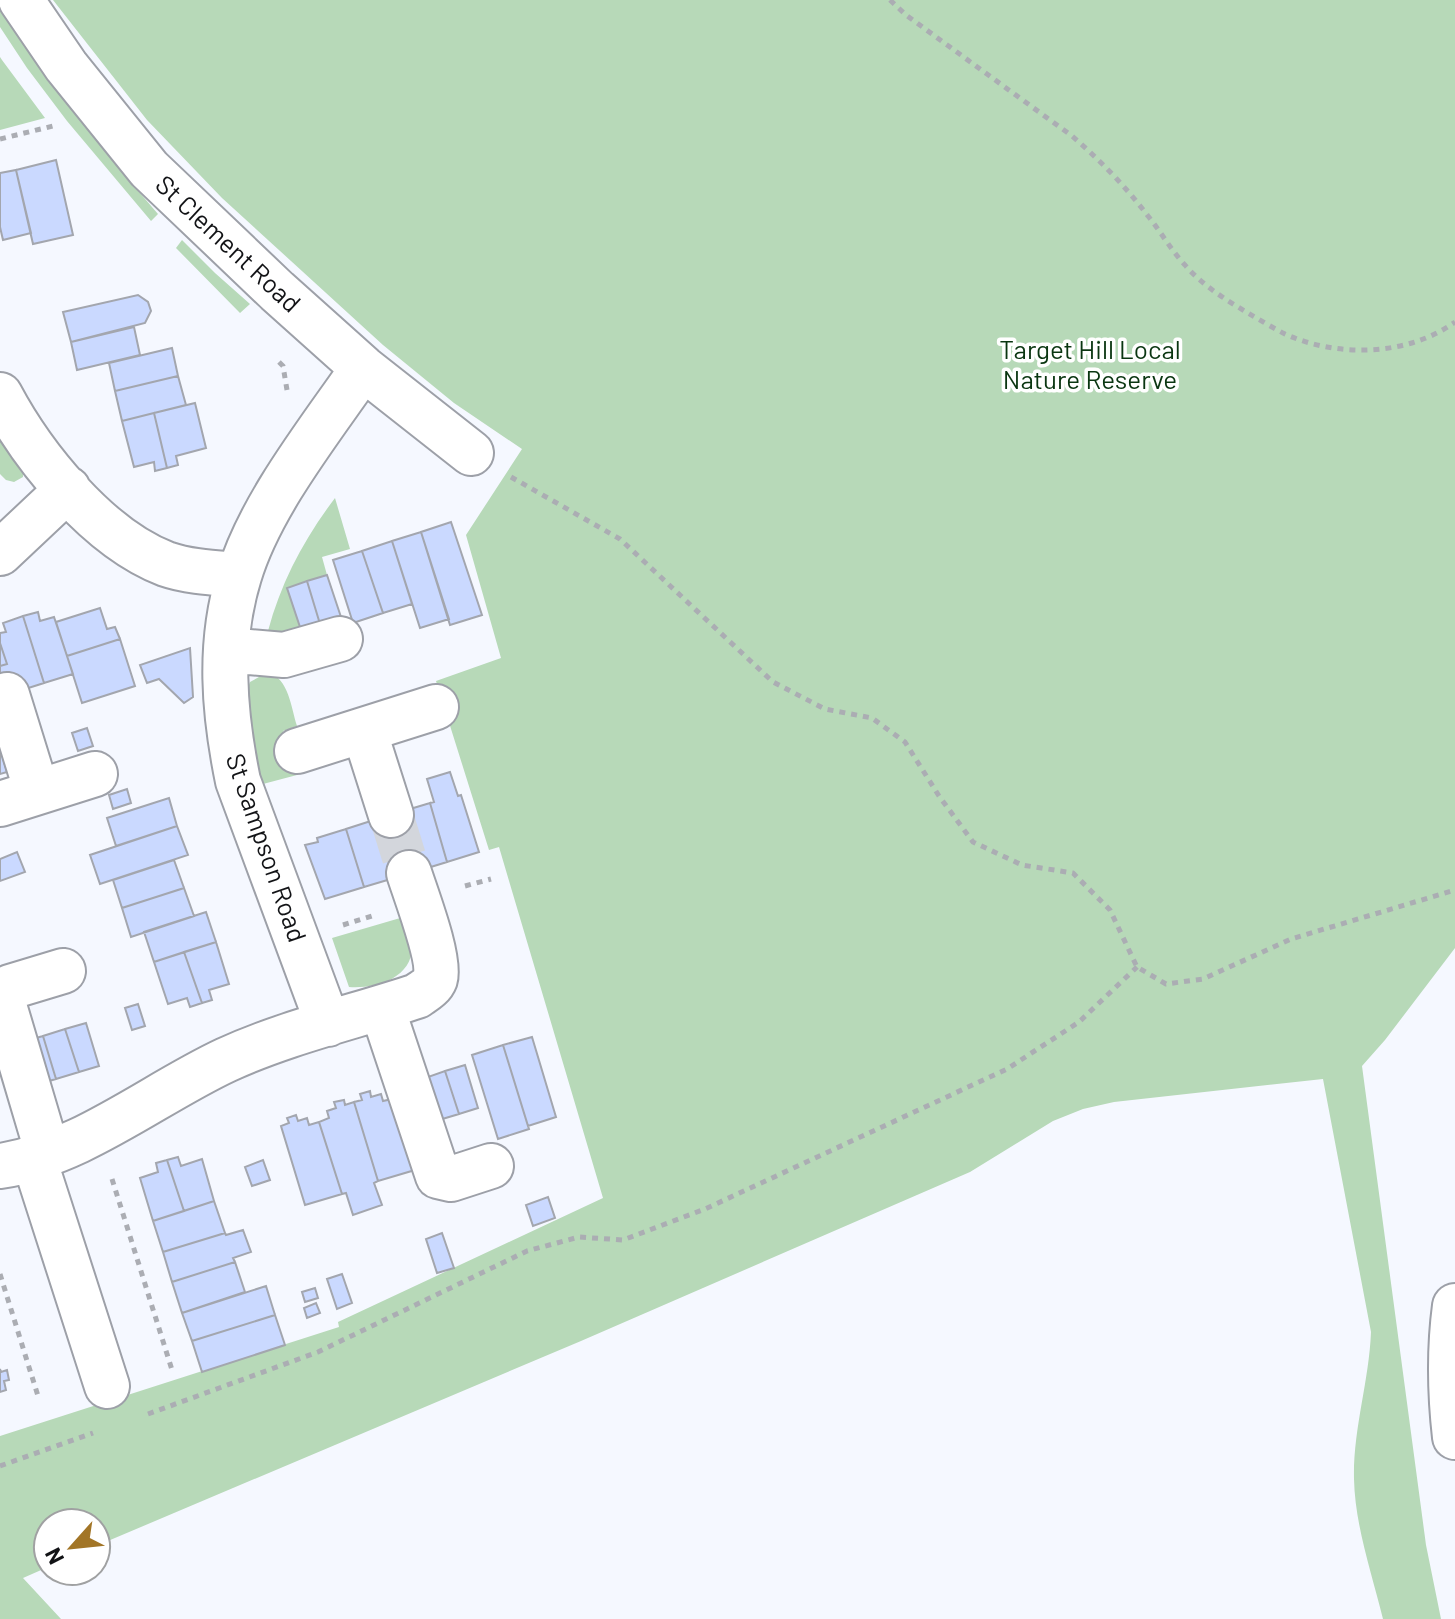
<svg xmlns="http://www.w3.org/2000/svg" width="1455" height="1619" font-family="Barlow,sans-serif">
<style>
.green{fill:#b7d9b8}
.building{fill:#cad9ff;stroke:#a3a6ae;stroke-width:2}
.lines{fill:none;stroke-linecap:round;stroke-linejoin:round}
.minor-tunnel{stroke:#d3d6dc;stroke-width:44;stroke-dasharray:44 22;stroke-linecap:butt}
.minor-casing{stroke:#9da0a8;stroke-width:48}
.path{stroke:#abadb3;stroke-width:5;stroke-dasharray:6 6;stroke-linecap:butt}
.minor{stroke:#fff;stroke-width:44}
.labels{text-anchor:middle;stroke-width:7;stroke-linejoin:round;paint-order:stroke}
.street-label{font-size:26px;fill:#121316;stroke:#fff}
.park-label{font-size:26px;fill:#0a3611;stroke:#fff}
</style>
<rect width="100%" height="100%" fill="#f5f8ff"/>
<path class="green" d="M 53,0 L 1455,0 L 1455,948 L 1385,1040 L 1362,1066 L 1426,1545 L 1441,1619 L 1383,1619 C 1372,1574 1355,1526 1354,1479 C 1353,1429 1369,1382 1371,1332 L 1323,1079 L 1114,1102 L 1083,1109 L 1053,1121 L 970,1172 L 581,1341 L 96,1546 L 96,1523 L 48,1523 L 48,1567 L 23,1578 L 61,1619 L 0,1619 L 0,1436 L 339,1327 L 338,1322 L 603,1198 L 499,847 L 489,850 L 436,681 L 501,658 L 466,535 L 522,449 L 454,403 L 383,345 L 222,198 L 147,120 Z
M 0,8 C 47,82 101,148 158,214 L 151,221 L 67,121 L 27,68 L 0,27 Z
M 0,57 L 2,60 L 45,118 L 0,130 Z
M 182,240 L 215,273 L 250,304 L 240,313 L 176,248 Z
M 0,441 L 23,470 L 23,477 L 14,482 L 6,480 L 0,474 Z
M 335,498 L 350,549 L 322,557 L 327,575 L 287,588 L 301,630 L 281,636 L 268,631 C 281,582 304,539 335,498 Z
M 268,672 C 289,679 291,707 297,726 L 283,731 L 297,775 L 263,784 L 258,779 L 246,693 L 250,682 Z
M 407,916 C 408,926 412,937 412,947 C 412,979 374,989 349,987 L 332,938 Z"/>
<path class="building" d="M 56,160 L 73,235 L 33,244 L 16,170 Z
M 16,170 L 31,233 L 3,240 L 0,227 L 0,173 Z
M 138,295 L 148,302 L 151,311 L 145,323 L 71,342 L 63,312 Z
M 134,327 L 140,355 L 77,370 L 71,342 Z
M 172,348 L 178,376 L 115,391 L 109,363 Z
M 178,376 L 186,405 L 122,421 L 115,391 Z
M 195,403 L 206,448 L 176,456 L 178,465 L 167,468 L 154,413 Z
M 154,413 L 167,468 L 155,471 L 154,462 L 134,467 L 122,421 Z
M 451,522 L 482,615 L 450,625 L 421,532 Z
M 421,532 L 449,619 L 420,628 L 392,541 Z
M 392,541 L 412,604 L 383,613 L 362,551 Z
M 362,551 L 383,613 L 353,623 L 333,560 Z
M 327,575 L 341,617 L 320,624 L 307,581 Z
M 307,581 L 320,624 L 301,630 L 287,588 Z
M 100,608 L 107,629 L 115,627 L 120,639 L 67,656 L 56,622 Z
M 38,612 L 40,621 L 54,617 L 73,674 L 44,683 L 23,616 Z
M 23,616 L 44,683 L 0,697 L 0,666 L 7,664 L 0,643 L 0,633 L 6,632 L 3,623 Z
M 120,639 L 135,686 L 82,703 L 67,656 Z
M 0,643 L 7,664 L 0,666 Z
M 190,648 L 193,697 L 184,703 L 159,679 L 147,683 L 140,665 Z
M 87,728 L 93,746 L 78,751 L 72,733 Z
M 0,748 L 7,772 L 0,774 Z
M 450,772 L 458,796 L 461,795 L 479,852 L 447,862 L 430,803 L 434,802 L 427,779 Z
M 127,789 L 131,803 L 113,809 L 109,795 Z
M 169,798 L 177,826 L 116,846 L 107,818 Z
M 430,803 L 447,862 L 421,870 L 411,839 L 388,845 L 380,818 Z
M 380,818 L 388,845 L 411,839 L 421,870 L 364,887 L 346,829 Z
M 177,826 L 188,855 L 100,884 L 90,855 Z
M 346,829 L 364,887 L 325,899 L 305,845 L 318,842 L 317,838 Z
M 17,852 L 25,872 L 0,881 L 0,859 Z
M 174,860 L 184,888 L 122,908 L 113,880 Z
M 184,888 L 194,916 L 131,937 L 122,908 Z
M 206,912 L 216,942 L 154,962 L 144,932 Z
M 216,942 L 229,984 L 209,990 L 212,1000 L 202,1003 L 184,952 Z
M 184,952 L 202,1003 L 190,1007 L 187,998 L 168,1004 L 154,962 Z
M 138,1004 L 145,1026 L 132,1030 L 125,1008 Z
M 86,1023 L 99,1066 L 79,1072 L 65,1029 Z
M 65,1029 L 79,1072 L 56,1079 L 43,1036 Z
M 43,1036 L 56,1079 L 35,1085 L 22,1042 Z
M 532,1037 L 556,1117 L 528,1126 L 503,1045 Z
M 503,1045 L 529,1129 L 498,1139 L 472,1055 Z
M 465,1065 L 478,1108 L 459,1114 L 445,1071 Z
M 445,1071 L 459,1114 L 439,1120 L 425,1078 Z
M 370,1091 L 371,1097 L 381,1094 L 383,1101 L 392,1099 L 415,1170 L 378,1181 L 354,1102 L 362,1100 L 360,1094 Z
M 344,1100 L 345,1105 L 354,1102 L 378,1181 L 374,1183 L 382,1205 L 353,1215 L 346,1193 L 342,1194 L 319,1122 L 329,1118 L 327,1111 L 336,1108 L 334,1102 Z
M 296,1115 L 298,1121 L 307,1118 L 309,1125 L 319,1122 L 342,1194 L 305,1205 L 281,1126 L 289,1123 L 287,1118 Z
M 178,1157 L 181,1166 L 202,1159 L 214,1201 L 184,1211 L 167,1160 Z
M 167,1160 L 184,1211 L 153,1221 L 140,1178 L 158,1172 L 156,1163 Z
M 263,1160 L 270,1180 L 252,1186 L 245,1167 Z
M 548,1197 L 555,1218 L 533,1226 L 526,1205 Z
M 214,1201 L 225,1233 L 163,1252 L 153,1221 Z
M 243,1230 L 251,1252 L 233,1258 L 235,1262 L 172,1282 L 163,1252 L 225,1233 L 226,1235 Z
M 442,1233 L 454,1268 L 437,1273 L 426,1239 Z
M 235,1262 L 245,1292 L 182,1313 L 172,1282 Z
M 342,1274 L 352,1303 L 337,1309 L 327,1279 Z
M 266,1286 L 275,1315 L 192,1341 L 182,1313 Z
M 315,1288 L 318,1298 L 305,1302 L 302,1292 Z
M 316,1303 L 320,1313 L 307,1318 L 304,1308 Z
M 275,1315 L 285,1345 L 202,1372 L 192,1341 Z
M 0,1369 L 1,1372 L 7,1370 L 9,1380 L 4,1381 L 6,1390 L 0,1392 Z"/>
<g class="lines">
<path class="minor-tunnel" d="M 391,815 L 409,873"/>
<g class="minor-casing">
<path id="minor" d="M 21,0 L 66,66 L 149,169 L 277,291 L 363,368 L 471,453
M 0,395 C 33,457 98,538 166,564 C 189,572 215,573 239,575
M 0,553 L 68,489
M 226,650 L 284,655 L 340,639
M 7,695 L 37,792
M 364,730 L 391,815
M 297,751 L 436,707
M 0,804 L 95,774
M 382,1008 L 438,1176 L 451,1179 L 491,1166
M 328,1024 L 238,781 C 224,713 218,644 239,576 C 260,505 321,429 363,368
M 48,1154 L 3,1002 L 3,994 L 10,987 L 63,971
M 34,1159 L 107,1386
M 0,1166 C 81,1154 153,1094 226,1060 C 287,1032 354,1017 417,996 C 424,991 432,987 435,979 C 441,960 416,895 409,873
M 1455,1306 C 1449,1351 1450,1393 1455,1437"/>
</g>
<path class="path" d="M 890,0 L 906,15 L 1072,136 C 1100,160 1126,187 1148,216 C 1161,232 1171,250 1185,265 C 1202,285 1226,300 1248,313 C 1260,320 1273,328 1285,334 C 1338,358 1408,356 1455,322
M 0,139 L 53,126
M 279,362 L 283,366 L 287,390
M 511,477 L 620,539 L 773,682 L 825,709 L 872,718 L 905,742 L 939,796 L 973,842 L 1022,865 L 1073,873 L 1110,910 L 1137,967 L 1166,984 L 1203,979 L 1291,939 L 1455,890
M 465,886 L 491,879
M 343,925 L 372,916
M 112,1179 L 173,1373
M 0,1274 L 38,1396
M 148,1414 L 318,1352 L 527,1251 L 579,1237 L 623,1240 L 705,1209 L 1007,1069 L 1079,1022 L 1137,967
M 0,1466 L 93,1433"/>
<use href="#minor" class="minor"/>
</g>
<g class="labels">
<g class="street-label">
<text transform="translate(228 244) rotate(43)" y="9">St Clement Road</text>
<text transform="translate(266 848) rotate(71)" y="9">St Sampson Road</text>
</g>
<g class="park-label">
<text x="1090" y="359">Target Hill Local<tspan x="1090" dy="30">Nature Reserve</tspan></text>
</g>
</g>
<g transform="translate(72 1547) rotate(243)"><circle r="38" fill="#ffffff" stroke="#a0a1a2" stroke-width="2"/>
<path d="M0-6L14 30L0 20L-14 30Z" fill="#a27526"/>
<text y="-12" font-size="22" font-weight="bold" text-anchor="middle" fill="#121316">N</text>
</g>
</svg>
